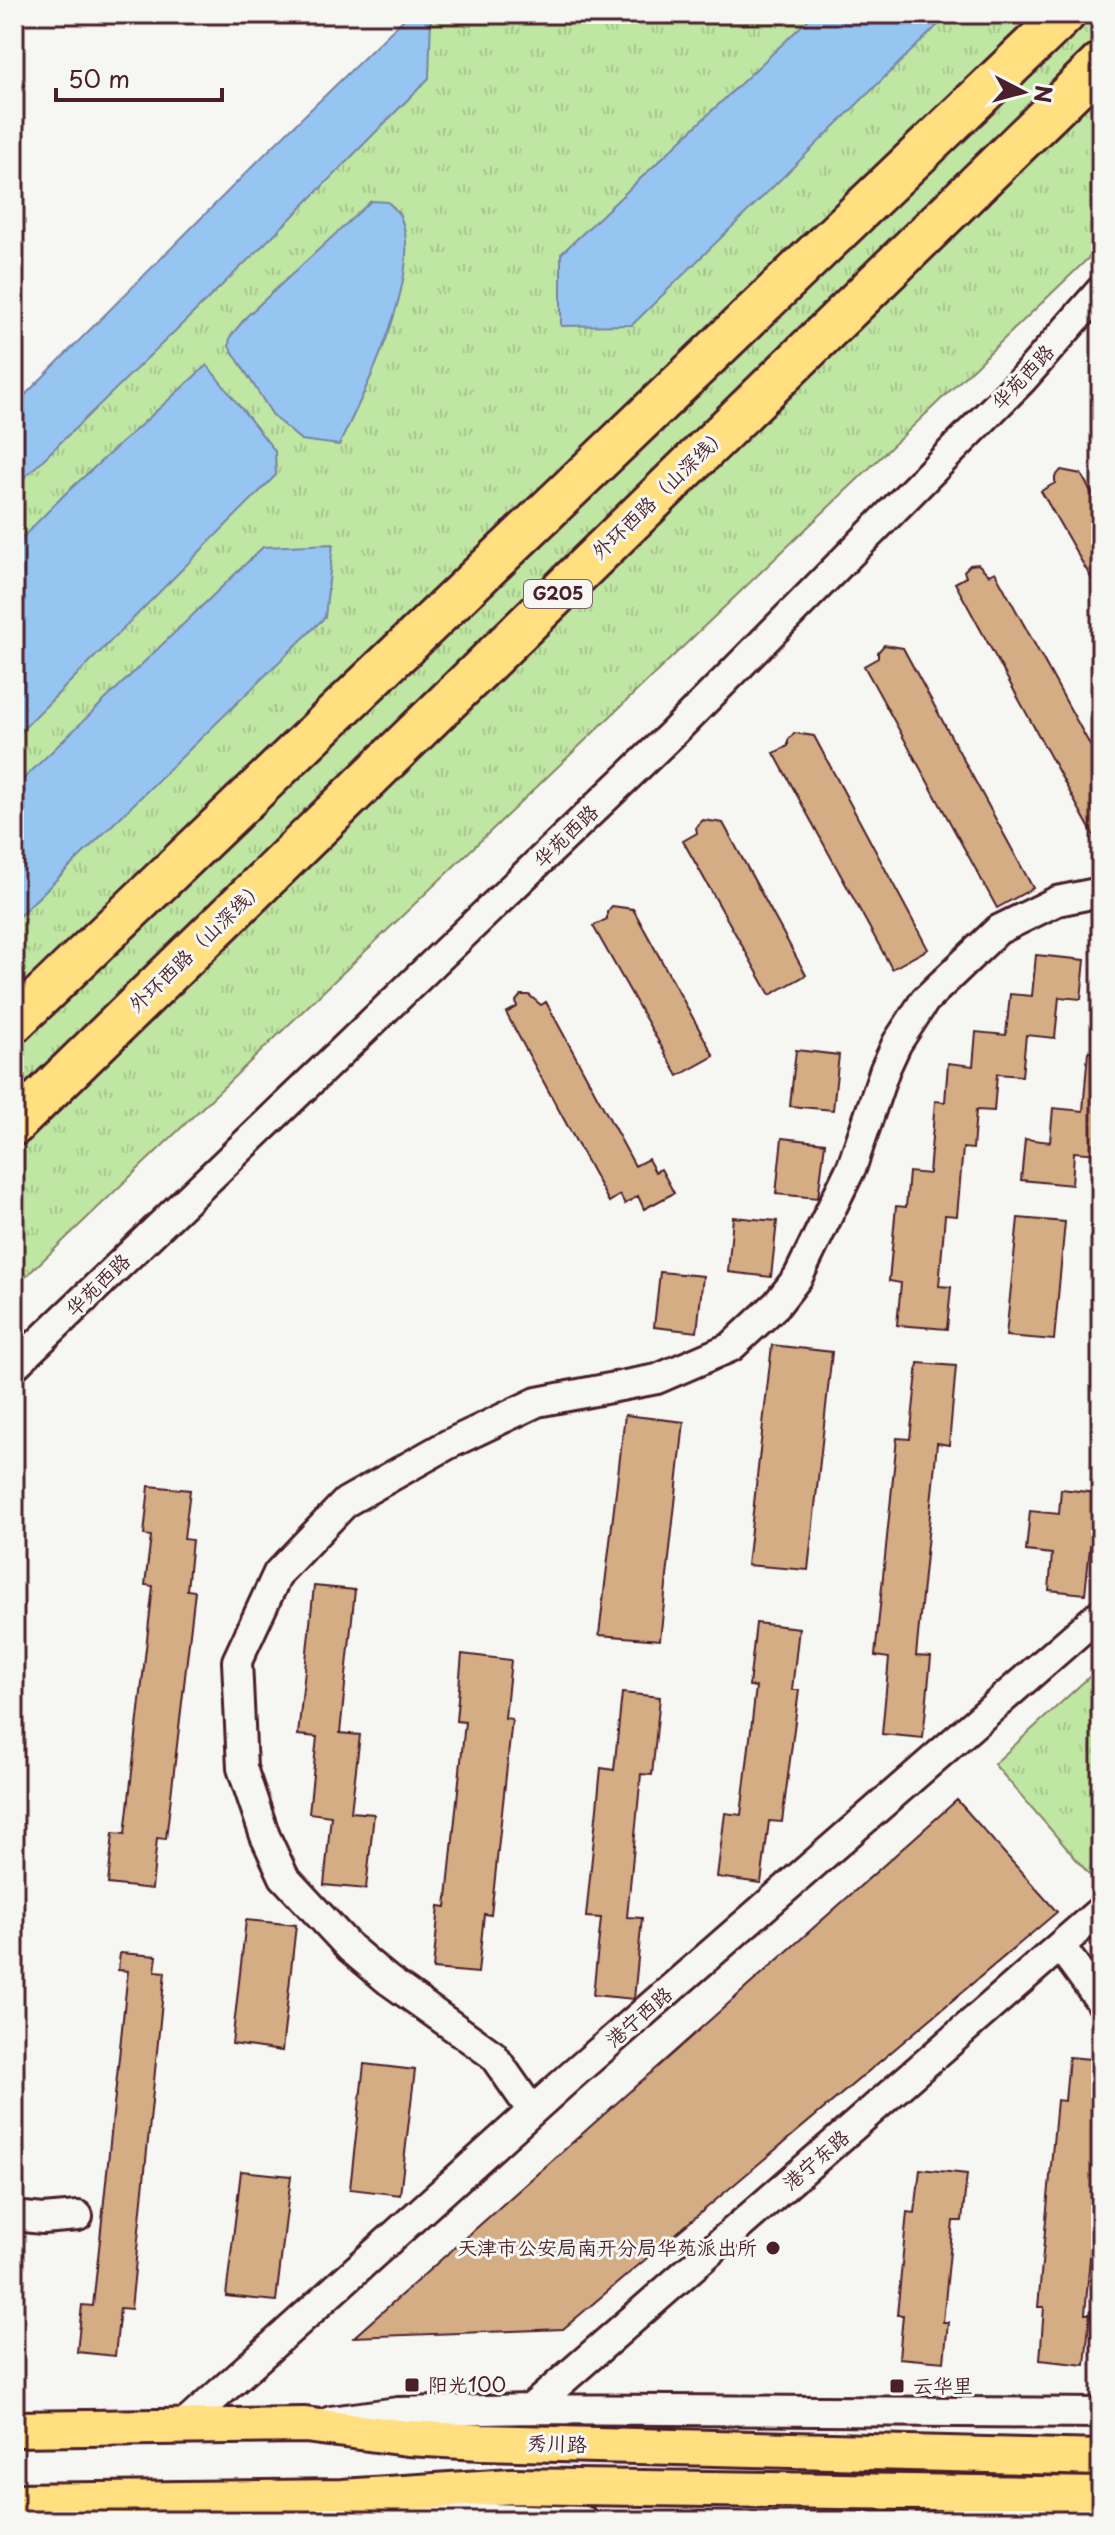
<svg xmlns="http://www.w3.org/2000/svg" width="1115" height="2535" font-family="'Playpen Sans','LXGW WenKai TC',sans-serif">
<style>
.park{fill:url(#park-tufts);stroke:#848266;stroke-width:2}
.water{fill:#96c5f1;stroke:#7883a2;stroke-width:2}
.building{fill:#d4ad85;stroke:#4a1f2b;stroke-width:2}
.lines{fill:none;stroke-linecap:round;stroke-linejoin:round}
.minor-casing{stroke:#4a1f2b;stroke-width:34}
.major-casing{stroke:#4a1f2b;stroke-width:40}
.highway-casing{stroke:#4a1f2b;stroke-width:46}
.minor{stroke:#f6f6f2;stroke-width:28}
.major{stroke:#ffdf80;stroke-width:34}
.highway{stroke:#ffdf80;stroke-width:40}
.poi-dot{fill:#4a1f2b;stroke:#f6f6f2;stroke-width:3}
.labels{text-anchor:middle;stroke-width:6;stroke-linejoin:round;paint-order:stroke}
.shield{fill:#f6f6f2;stroke:#7e6067;stroke-width:2}
.shield-label{font-size:18px;font-weight:bold;fill:#4a1f2b}
.street-label{font-size:20px;fill:#4a1f2b;stroke:#f6f6f2}
.poi-label{font-size:20px;fill:#4a1f2b;stroke:#f6f6f2;text-anchor:start}
</style>
<defs>
<pattern id="park-tufts" width="24" height="20" patternUnits="userSpaceOnUse" patternTransform="scale(2)"><rect width="24" height="20" fill="#bfe6a2"/><path d="M3 7l-1-3M5 7V3M7 7l1-3M15 17l-1-3M17 17v-4M19 17l1-3" fill="none" stroke="#a6c58c"/></pattern>
</defs>
<rect width="100%" height="100%" fill="#f6f6f2"/>
<filter id="ink" filterUnits="userSpaceOnUse"><feTurbulence type="fractalNoise" baseFrequency=".0125" numOctaves="2"/><feDisplacementMap in="SourceGraphic" scale="16" xChannelSelector="R" yChannelSelector="G"/><feConvolveMatrix kernelMatrix="1 2 1 2 8 2 1 2 1" color-interpolation-filters="sRGB"/></filter>
<g filter="url(#ink)">
<path class="park" d="M 422,14 L 1101,14 L 1101,246 L 14,1288 L 14,429 Z
M 1101,1666 L 1101,1876 L 1095,1881 L 994,1764 Z"/>
<path class="water" d="M 409,14 L 430,14 L 431,16 L 429,78 L 291,218 L 14,488 L 14,406 L 270,149 Z
M 814,14 L 949,14 L 632,325 L 561,326 L 561,254 Z
M 371,201 L 388,202 C 392,206 398,211 400,216 C 426,271 364,394 339,445 L 301,440 L 274,417 L 229,346 L 230,337 L 247,316 Z
M 207,365 L 275,451 L 276,475 L 14,738 L 14,546 L 66,493 Z
M 333,544 L 325,617 L 14,921 L 14,788 L 263,547 Z"/>
<path class="building" d="M 1061,470 L 1081,474 L 1101,509 L 1101,595 L 1041,491 L 1055,483 L 1055,477 Z
M 978,564 L 989,575 L 995,572 L 1101,765 L 1101,849 L 955,583 L 966,577 L 964,571 L 970,565 Z
M 884,645 L 903,648 L 1033,888 L 997,908 L 864,666 L 878,658 L 878,652 Z
M 794,733 L 814,736 L 928,949 L 892,969 L 774,753 L 788,746 L 788,740 Z
M 703,820 L 723,823 L 806,975 L 770,995 L 683,841 L 697,833 L 696,827 Z
M 612,906 L 633,909 L 714,1056 L 678,1076 L 593,926 L 607,919 L 607,912 Z
M 1036,955 L 1085,960 L 1081,999 L 1059,997 L 1055,1038 L 1026,1035 L 1022,1076 L 997,1074 L 994,1111 L 976,1110 L 973,1149 L 963,1148 L 957,1216 L 945,1215 L 939,1286 L 951,1287 L 947,1329 L 897,1325 L 901,1283 L 889,1281 L 896,1206 L 906,1207 L 909,1172 L 929,1174 L 935,1101 L 945,1102 L 948,1063 L 973,1066 L 976,1032 L 1006,1035 L 1010,994 L 1032,996 Z
M 521,995 L 529,995 L 541,1005 L 546,1002 L 635,1166 L 648,1159 L 655,1172 L 661,1169 L 674,1193 L 644,1209 L 638,1196 L 625,1204 L 620,1195 L 609,1202 L 506,1013 L 517,1007 L 516,1001 Z
M 796,1050 L 839,1055 L 833,1110 L 790,1106 Z
M 1088,1052 L 1101,1053 L 1100,1154 L 1074,1152 L 1072,1185 L 1021,1180 L 1025,1139 L 1050,1142 L 1053,1108 L 1083,1111 Z
M 782,1138 L 825,1143 L 818,1198 L 776,1194 Z
M 733,1217 L 777,1221 L 771,1277 L 728,1272 Z
M 1018,1218 L 1065,1222 L 1054,1340 L 1006,1336 Z
M 660,1272 L 703,1276 L 697,1332 L 654,1327 Z
M 772,1345 L 832,1352 L 808,1570 L 747,1565 Z
M 918,1363 L 956,1366 L 949,1445 L 937,1443 L 916,1656 L 931,1657 L 923,1738 L 882,1734 L 889,1658 L 875,1656 L 897,1438 L 910,1439 Z
M 625,1415 L 684,1422 L 660,1640 L 599,1635 Z
M 149,1486 L 190,1490 L 184,1539 L 192,1540 L 187,1590 L 195,1591 L 166,1839 L 157,1838 L 152,1889 L 108,1884 L 113,1833 L 125,1834 L 153,1586 L 145,1585 L 151,1536 L 144,1535 Z
M 1061,1489 L 1096,1493 L 1085,1594 L 1049,1590 L 1052,1554 L 1026,1551 L 1030,1511 L 1059,1514 Z
M 314,1586 L 355,1590 L 340,1733 L 360,1735 L 351,1812 L 374,1814 L 366,1889 L 324,1885 L 331,1816 L 309,1813 L 317,1737 L 298,1735 Z
M 756,1623 L 799,1628 L 792,1690 L 799,1690 L 782,1822 L 769,1821 L 761,1883 L 717,1877 L 725,1813 L 741,1815 L 756,1687 L 749,1686 Z
M 462,1654 L 511,1660 L 505,1718 L 512,1719 L 491,1915 L 484,1914 L 478,1973 L 433,1969 L 439,1906 L 446,1907 L 465,1722 L 456,1721 Z
M 622,1693 L 660,1697 L 652,1775 L 641,1774 L 627,1917 L 642,1918 L 634,1999 L 593,1995 L 601,1918 L 586,1917 L 601,1768 L 614,1770 Z
M 957,1800 L 1057,1912 L 563,2329 L 354,2337 Z
M 246,1920 L 296,1925 L 282,2051 L 232,2044 Z
M 120,1953 L 157,1956 L 155,1971 L 165,1972 L 131,2309 L 120,2308 L 115,2356 L 77,2352 L 82,2305 L 93,2306 L 128,1971 L 118,1970 Z
M 1069,2057 L 1101,2060 L 1101,2133 L 1085,2314 L 1090,2314 L 1085,2365 L 1040,2360 L 1044,2307 L 1038,2307 L 1057,2100 L 1065,2101 Z
M 364,2064 L 415,2070 L 400,2195 L 350,2189 Z
M 920,2169 L 967,2174 L 962,2221 L 953,2221 L 943,2322 L 948,2322 L 944,2362 L 899,2358 L 903,2315 L 897,2315 L 907,2212 L 915,2213 Z
M 241,2171 L 291,2176 L 276,2301 L 226,2296 Z"/>
<g class="lines">
<g class="minor-casing">
<path id="minor" d="M 14,1366 L 671,735 L 1022,380 L 1101,290
M 1061,1947 L 1101,2002
M 532,2111 L 493,2055 L 388,1980 L 350,1948 L 284,1877 L 265,1836 L 242,1768 L 237,1661 L 278,1573 L 346,1502 L 447,1445 L 537,1402 L 657,1379 L 731,1347 L 777,1304 L 798,1277 L 852,1166 L 885,1069 L 897,1043 L 925,1000 L 998,930 L 1057,901 L 1101,892
M 14,2216 L 43,2219 L 78,2216
M 530,2409 L 1101,1910
M 331,2421 L 398,2412 L 530,2409 L 1101,2413
M 182,2427 L 571,2076 L 1101,1613
M 378,2503 L 461,2517 L 584,2521
M 182,2521 L 182,2500
M 231,2521 L 231,2499"/>
</g>
<g class="major-casing">
<path id="major" d="M 14,2429 L 305,2425 L 407,2438 L 482,2442 L 1101,2458
M 14,2501 L 342,2497 L 512,2486 L 1101,2495"/>
</g>
<g class="highway-casing">
<path id="highway" d="M 14,1022 L 1065,14
M 14,1125 L 1101,63"/>
</g>
<use href="#minor" class="minor"/>
<use href="#major" class="major"/>
<use href="#highway" class="highway"/>
</g>
</g>
<g class="poi-dot">
<circle cx="773" cy="2248" r="8"/>
<rect x="404" y="2377" width="16" height="16" rx="4"/>
<rect x="889" y="2378" width="16" height="16" rx="4"/>
</g>
<g class="labels">
<rect class="shield" x="524" y="580" width="68" height="28" rx="6"/>
<g class="shield-label">
<text x="558" y="600">G205</text>
</g>
<g class="street-label">
<text transform="translate(1023 377) rotate(-47)" y="7">华苑西路</text>
<text transform="translate(660 493) rotate(-44)" y="7">外环西路（山深线）</text>
<text transform="translate(566 836) rotate(-44)" y="7">华苑西路</text>
<text transform="translate(197 946) rotate(-44)" y="7">外环西路（山深线）</text>
<text transform="translate(98 1285) rotate(-44)" y="7">华苑西路</text>
<text transform="translate(639 2017) rotate(-41)" y="7">港宁西路</text>
<text transform="translate(816 2160) rotate(-41)" y="7">港宁东路</text>
<text transform="translate(557 2444) rotate(2)" y="7">秀川路</text>
</g>
<g class="poi-label">
<text x="757" y="2255" text-anchor="end">天津市公安局南开分局华苑派出所</text>
<text x="428" y="2392">阳光100</text>
<text x="913" y="2393">云华里</text>
</g>
</g>
<rect width="1115" height="2535" fill="none" stroke="#f6f6f2" stroke-width="48"/>
<rect x="24" y="24" width="1067" height="2487" fill="none" stroke="#4a1f2b" stroke-width="3" filter="url(#ink)"/>
<g transform="translate(1023 92) rotate(96)" stroke="#f6f6f2" stroke-width="6" paint-order="stroke">
<path d="M0-6L14 30L0 20L-14 30Z" fill="#4a1f2b"/>
<text y="-12" font-size="22" font-weight="bold" text-anchor="middle" fill="#4a1f2b">N</text>
</g>
<path d="M56 88v12h166v-12" fill="none" stroke="#4a1f2b" stroke-width="4"/>
<text x="68" y="88" font-size="24" fill="#4a1f2b" stroke="#f6f6f2" stroke-width="6" paint-order="stroke">50 m</text>
</svg>
